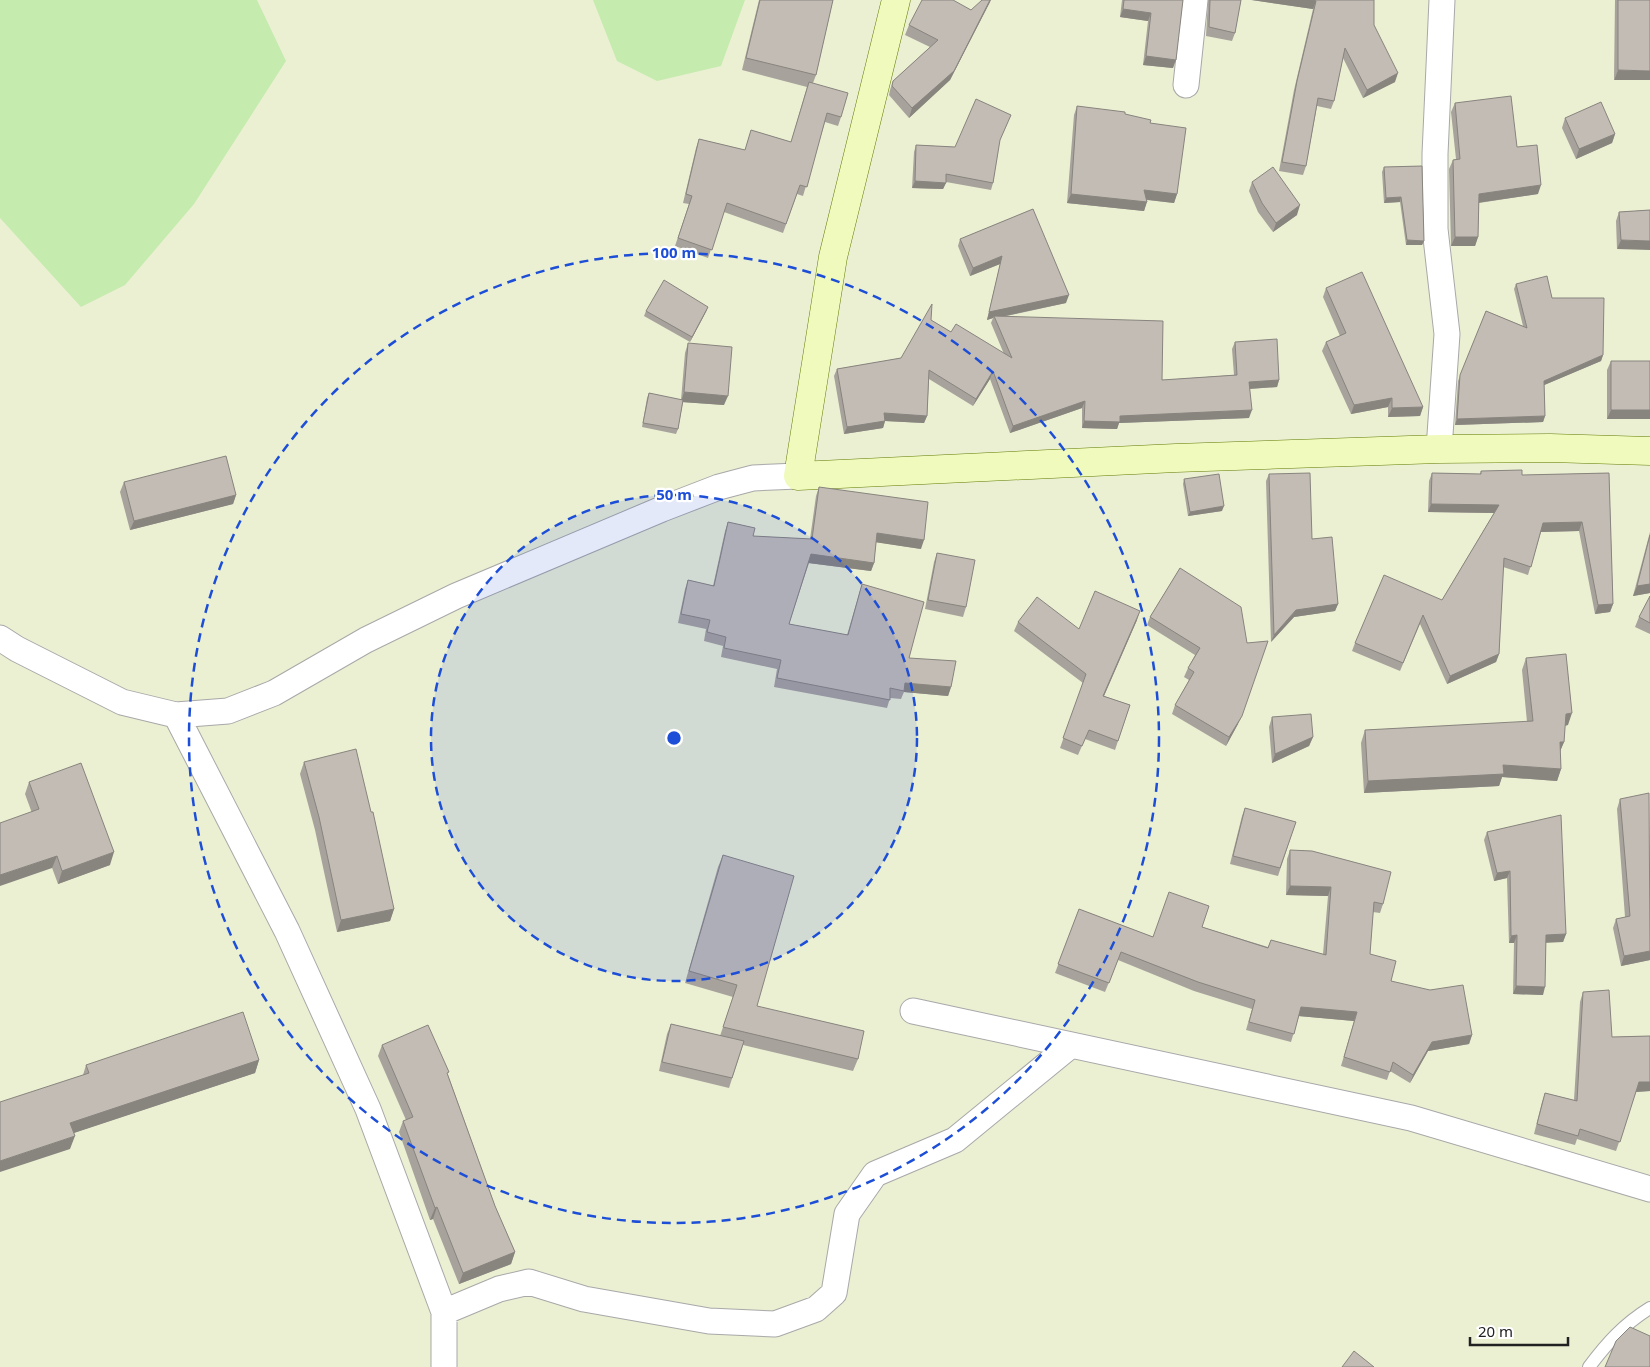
<svg xmlns="http://www.w3.org/2000/svg" width="1650" height="1367" font-family="'Noto Sans',sans-serif">
<style>
.farmland{fill:#ebf0d3}
.grass{fill:#c5ebae}
.lines{fill:none;stroke-linecap:round;stroke-linejoin:round}
.lane-casing{stroke:#a8a8a8;stroke-width:14}
.street-casing{stroke:#a8a8a8;stroke-width:27}
.secondary-casing{stroke:#627c04;stroke-width:29}
.lane{stroke:#fff;stroke-width:12}
.street{stroke:#fff;stroke-width:25}
.secondary{stroke:#f0fabd;stroke-width:28}
.wall{fill:#a7a29b}
.shaded-wall{fill:#88847e}
.building{fill:#c2bcb4;stroke:#88847e}
.ring{fill:none;stroke:#1d4ed8;stroke-width:2.5;stroke-dasharray:9 6}
.centre{fill:#1d4ed8;stroke:#fff;stroke-width:2.5}
.ring-label{font-size:15px;text-anchor:middle;font-weight:bold;fill:#1d4ed8;stroke:#fff;stroke-width:4.5;stroke-linejoin:round;paint-order:stroke}
</style>
<rect width="100%" height="100%" fill="#f1efe8"/>
<path class="farmland" d="M 0,0 L 1650,0 L 1650,1367 L 0,1367 Z"/>
<path class="grass" d="M 0,0 L 257,0 L 286,61 L 194,204 L 125,285 L 81,307 L 0,218 Z
M 593,0 L 745,0 L 721,66 L 657,81 L 617,61 Z"/>
<g class="lines">
<g class="lane-casing">
<path id="lane" d="M 1589,1367 C 1607,1343 1624,1324 1650,1308"/>
</g>
<g class="street-casing">
<path id="street" d="M 1186,85 L 1195,0
M 1439,449 L 1447,334 L 1435,229 L 1435,154 L 1442,0
M 0,638 L 17,649 L 122,702 L 176,715 L 228,711 L 274,693 L 366,640 L 456,596 L 662,509 L 719,487 L 753,478 L 798,476
M 176,715 L 287,931 L 368,1109 L 444,1312 L 444,1367
M 913,1011 L 1411,1118 L 1650,1189
M 444,1312 L 499,1289 L 529,1282 L 584,1299 L 709,1321 L 775,1324 L 816,1309 L 834,1293 L 847,1214 L 875,1174 L 955,1140 L 1071,1045"/>
</g>
<g class="secondary-casing">
<path id="secondary" d="M 896,0 L 833,257 L 798,476 L 1176,458 L 1439,449 L 1550,448 L 1650,451"/>
</g>
<use href="#lane" class="lane"/>
<use href="#street" class="street"/>
<use href="#secondary" class="secondary"/>
</g>
<path class="wall" d="M 759,0 L 833,0 L 816,75 L 813,83 L 841,117 L 838,126 L 825,122 L 803,196 L 797,194 L 783,233 L 724,212 L 708,258 L 675,246 L 689,204 L 683,203 L 696,148 L 699,139 L 745,150 L 751,130 L 791,142 L 807,87 L 742,70 Z
M 1122,0 L 1183,0 L 1173,68 L 1143,65 L 1148,21 L 1120,17 Z
M 1208,0 L 1241,0 L 1235,33 L 1232,41 L 1206,36 Z
M 1251,0 L 1374,0 L 1374,25 L 1395,82 L 1363,98 L 1343,58 L 1334,101 L 1331,109 L 1317,106 L 1306,166 L 1303,175 L 1279,171 L 1294,90 L 1313,9 Z
M 1615,0 L 1650,0 L 1614,80 Z
M 990,2 L 950,80 L 909,118 L 889,95 L 890,90 L 893,81 L 930,47 L 905,35 L 909,25 L 971,10 Z
M 1455,103 L 1517,147 L 1538,194 L 1479,203 L 1478,237 L 1475,246 L 1451,246 L 1449,169 L 1453,160 L 1456,159 L 1451,112 Z
M 1077,106 L 1125,114 L 1177,194 L 1174,203 L 1147,200 L 1144,211 L 1067,203 L 1074,115 Z
M 1565,118 L 1615,134 L 1612,143 L 1576,159 L 1562,128 Z
M 1008,122 L 999,142 L 993,183 L 991,190 L 946,182 L 943,189 L 912,188 L 914,152 L 916,145 L 955,147 Z
M 1422,166 L 1424,241 L 1422,245 L 1406,245 L 1400,202 L 1384,203 L 1382,172 L 1384,167 Z
M 1252,182 L 1297,215 L 1273,232 L 1258,212 L 1249,191 Z
M 1033,209 L 1066,303 L 1002,317 L 1162,380 L 1234,375 L 1232,349 L 1235,342 L 1279,380 L 1277,387 L 1250,389 L 1249,418 L 1119,423 L 1117,429 L 1082,428 L 1082,408 L 1010,433 L 990,379 L 973,406 L 929,379 L 927,416 L 924,423 L 885,421 L 883,428 L 844,434 L 834,376 L 837,369 L 901,358 L 931,320 L 951,332 L 1004,354 L 991,323 L 993,318 L 987,320 L 1000,264 L 970,276 L 958,246 L 960,239 Z
M 1650,210 L 1617,249 L 1616,221 L 1619,212 Z
M 1516,284 L 1552,298 L 1603,355 L 1601,361 L 1544,385 L 1545,416 L 1543,422 L 1455,425 L 1458,381 L 1486,311 L 1523,326 L 1514,289 Z
M 1326,288 L 1423,407 L 1420,416 L 1388,417 L 1388,407 L 1351,414 L 1322,351 L 1326,342 L 1340,336 L 1323,297 Z
M 708,307 L 690,342 L 644,316 L 646,311 Z
M 688,343 L 724,405 L 683,402 L 678,429 L 676,434 L 642,427 L 647,398 L 649,393 L 681,400 L 685,353 Z
M 1611,361 L 1650,361 L 1650,419 L 1607,419 L 1607,370 Z
M 1481,471 L 1522,475 L 1609,473 L 1613,604 L 1610,612 L 1595,614 L 1579,531 L 1541,532 L 1528,575 L 1503,567 L 1499,654 L 1496,662 L 1447,684 L 1420,624 L 1400,671 L 1352,651 L 1355,643 L 1442,600 L 1494,513 L 1428,512 L 1429,481 L 1432,473 L 1480,474 Z
M 1269,474 L 1312,539 L 1338,604 L 1335,611 L 1294,617 L 1271,642 L 1266,481 Z
M 1184,479 L 1222,511 L 1188,516 L 1183,484 Z
M 124,482 L 236,495 L 233,504 L 130,530 L 120,492 Z
M 819,487 L 921,549 L 876,542 L 874,563 L 871,571 L 809,563 L 789,624 L 847,635 L 862,584 L 909,658 L 951,687 L 948,696 L 904,692 L 901,699 L 890,698 L 887,708 L 774,687 L 777,669 L 721,657 L 723,646 L 704,641 L 706,629 L 678,623 L 685,589 L 688,580 L 713,586 L 725,531 L 728,522 L 753,536 L 810,539 L 816,496 Z
M 1650,532 L 1650,593 L 1633,596 Z
M 937,553 L 966,607 L 963,617 L 925,609 L 934,562 Z
M 1180,568 L 1238,724 L 1226,746 L 1172,714 L 1175,705 L 1189,680 L 1184,677 L 1188,668 L 1195,655 L 1147,625 L 1150,617 Z
M 1650,596 L 1650,634 L 1635,627 L 1639,617 Z
M 1137,620 L 1104,696 L 1130,705 L 1115,750 L 1085,739 L 1078,755 L 1060,748 L 1083,683 L 1014,631 L 1018,622 L 1079,629 Z
M 1526,658 L 1568,725 L 1565,726 L 1564,742 L 1560,751 L 1561,769 L 1557,781 L 1502,777 L 1499,786 L 1364,793 L 1361,743 L 1365,730 L 1527,722 L 1522,670 Z
M 1272,717 L 1313,737 L 1309,746 L 1272,763 L 1269,727 Z
M 304,762 L 394,909 L 390,921 L 337,932 L 315,830 L 300,774 Z
M 29,782 L 110,865 L 58,884 L 25,794 Z
M 1620,799 L 1650,960 L 1621,966 L 1613,928 L 1616,919 L 1625,917 L 1617,809 Z
M 1245,808 L 1296,822 L 1278,876 L 1230,864 L 1242,816 Z
M 1487,832 L 1566,934 L 1563,942 L 1546,942 L 1543,995 L 1513,994 L 1514,943 L 1509,943 L 1507,878 L 1494,881 L 1484,840 Z
M 1290,850 L 1383,904 L 1380,913 L 1373,912 L 1370,954 L 1391,981 L 1472,1035 L 1469,1044 L 1428,1051 L 1410,1083 L 1390,1071 L 1387,1080 L 1341,1066 L 1354,1021 L 1299,1016 L 1291,1042 L 1246,1030 L 1252,1009 L 1194,991 L 1118,960 L 1105,992 L 1055,973 L 1079,909 L 1153,937 L 1202,927 L 1268,947 L 1271,940 L 1323,954 L 1328,896 L 1286,895 L 1287,859 Z
M 723,855 L 757,1006 L 858,1059 L 853,1071 L 743,1045 L 729,1088 L 659,1071 L 667,1034 L 671,1024 L 720,1036 L 733,997 L 685,983 L 718,867 Z
M 1583,992 L 1612,1037 L 1650,1036 L 1650,1091 L 1636,1092 L 1616,1151 L 1577,1139 L 1575,1145 L 1534,1134 L 1542,1102 L 1545,1093 L 1574,1100 L 1580,1002 Z
M 382,1045 L 448,1075 L 495,1206 L 515,1252 L 511,1264 L 459,1284 L 433,1219 L 430,1220 L 399,1132 L 403,1121 L 406,1120 L 378,1056 Z
M 259,1060 L 255,1073 L 73,1133 L 70,1149 L 83,1075 L 86,1065 Z"/>
<path class="shaded-wall" d="M 990,0 L 991,0 L 990,2 L 950,80 L 909,118 L 912,108 Z
M 1252,0 L 1312,0 L 1316,1 L 1313,9 Z
M 1123,9 L 1151,13 L 1148,21 L 1120,17 Z
M 1146,56 L 1176,60 L 1173,68 L 1143,65 Z
M 1618,70 L 1650,71 L 1650,80 L 1614,80 Z
M 1398,73 L 1395,82 L 1363,98 L 1367,90 Z
M 1615,134 L 1612,143 L 1576,159 L 1579,149 Z
M 915,181 L 946,183 L 943,189 L 912,188 Z
M 1541,185 L 1538,194 L 1476,203 L 1479,194 Z
M 1144,190 L 1177,194 L 1174,203 L 1141,199 Z
M 1071,194 L 1147,202 L 1144,211 L 1067,203 Z
M 1401,197 L 1400,202 L 1384,203 L 1386,198 Z
M 1300,205 L 1297,215 L 1273,232 L 1276,223 Z
M 1455,237 L 1478,237 L 1475,246 L 1451,246 Z
M 1407,240 L 1424,241 L 1422,245 L 1406,245 Z
M 1621,240 L 1650,241 L 1650,250 L 1617,249 Z
M 1002,256 L 1000,264 L 970,276 L 973,268 Z
M 1069,295 L 1066,303 L 995,318 L 994,316 L 993,318 L 987,320 L 989,312 Z
M 708,307 L 706,312 L 690,342 L 692,337 Z
M 1603,355 L 1601,361 L 1542,386 L 1544,381 Z
M 993,371 L 990,379 L 973,406 L 976,399 Z
M 1279,380 L 1277,387 L 1247,389 L 1249,382 Z
M 684,392 L 728,396 L 724,405 L 681,402 Z
M 1392,398 L 1388,407 L 1351,414 L 1354,405 Z
M 1085,401 L 1082,408 L 1010,433 L 1013,426 Z
M 1423,407 L 1420,416 L 1388,417 L 1392,408 Z
M 1252,410 L 1249,418 L 1119,423 L 1117,429 L 1082,428 L 1084,421 L 1120,416 Z
M 1611,410 L 1650,410 L 1650,419 L 1607,419 Z
M 884,413 L 927,416 L 924,423 L 885,421 L 883,428 L 844,434 L 847,427 Z
M 1545,416 L 1543,422 L 1455,425 L 1457,419 Z
M 236,495 L 233,504 L 130,530 L 134,521 Z
M 1431,504 L 1499,505 L 1496,513 L 1428,512 Z
M 1224,506 L 1222,511 L 1188,516 L 1190,512 Z
M 1582,522 L 1579,531 L 1540,532 L 1543,523 Z
M 877,533 L 924,540 L 921,549 L 874,542 Z
M 811,554 L 874,563 L 871,571 L 808,563 Z
M 1650,584 L 1650,593 L 1633,596 L 1637,586 Z
M 1338,604 L 1335,611 L 1294,617 L 1271,642 L 1274,635 L 1296,610 Z
M 1613,604 L 1610,612 L 1595,614 L 1598,605 Z
M 1140,611 L 1137,620 L 1100,705 L 1103,696 Z
M 1499,654 L 1496,662 L 1447,684 L 1450,676 Z
M 905,683 L 951,687 L 948,696 L 904,692 Z
M 1572,713 L 1568,725 L 1561,726 L 1566,714 Z
M 1242,716 L 1238,724 L 1226,746 L 1229,737 Z
M 1313,737 L 1309,746 L 1272,763 L 1275,754 Z
M 1560,742 L 1564,742 L 1559,754 Z
M 1503,765 L 1561,769 L 1557,781 L 1502,777 L 1499,786 L 1364,793 L 1368,781 Z
M 114,852 L 110,865 L 58,884 L 62,871 Z
M 57,856 L 52,868 L 0,886 L 0,875 Z
M 1510,871 L 1507,878 L 1494,881 L 1497,873 Z
M 1290,886 L 1331,887 L 1328,896 L 1286,895 Z
M 394,909 L 390,921 L 337,932 L 341,920 Z
M 1566,934 L 1563,942 L 1543,943 L 1546,935 Z
M 1517,935 L 1514,943 L 1509,943 L 1511,936 Z
M 1650,951 L 1650,960 L 1621,966 L 1624,956 Z
M 1516,986 L 1545,987 L 1543,995 L 1513,994 Z
M 1301,1007 L 1357,1012 L 1354,1021 L 1298,1016 Z
M 1472,1035 L 1469,1044 L 1428,1051 L 1410,1083 L 1413,1075 L 1432,1042 Z
M 259,1060 L 255,1073 L 65,1136 L 70,1123 Z
M 1639,1082 L 1650,1082 L 1650,1091 L 1635,1092 Z
M 75,1136 L 70,1149 L 0,1172 L 0,1161 Z
M 437,1207 L 433,1219 L 430,1220 L 435,1208 Z
M 515,1252 L 511,1264 L 459,1284 L 463,1273 Z"/>
<path class="building" d="M 760,0 L 833,0 L 816,75 L 746,58 Z
M 922,0 L 953,0 L 971,10 L 982,0 L 990,0 L 954,71 L 912,108 L 892,86 L 893,81 L 938,40 L 909,25 Z
M 1124,0 L 1183,0 L 1176,60 L 1146,56 L 1151,13 L 1123,9 Z
M 1210,0 L 1241,0 L 1235,33 L 1209,27 Z
M 1312,0 L 1374,0 L 1374,25 L 1398,73 L 1367,90 L 1345,48 L 1334,101 L 1318,98 L 1306,166 L 1282,162 L 1297,81 L 1316,1 Z
M 1618,0 L 1650,0 L 1650,71 L 1618,70 Z
M 809,82 L 848,93 L 841,117 L 827,113 L 807,187 L 800,185 L 786,224 L 727,203 L 712,250 L 678,238 L 692,196 L 686,194 L 699,139 L 745,150 L 751,130 L 791,142 Z
M 1511,96 L 1517,147 L 1537,145 L 1541,185 L 1479,194 L 1478,237 L 1455,237 L 1453,160 L 1460,159 L 1455,103 Z
M 976,99 L 1011,115 L 1000,140 L 993,183 L 946,174 L 946,183 L 915,181 L 916,145 L 955,147 Z
M 1601,102 L 1615,134 L 1579,149 L 1565,118 Z
M 1077,106 L 1125,112 L 1125,114 L 1151,120 L 1150,123 L 1186,128 L 1177,194 L 1144,190 L 1147,202 L 1071,194 Z
M 1422,166 L 1424,241 L 1407,240 L 1401,197 L 1386,198 L 1384,167 Z
M 1273,167 L 1300,205 L 1276,223 L 1262,203 L 1252,182 Z
M 1033,209 L 1069,295 L 989,312 L 1002,256 L 973,268 L 960,239 Z
M 1650,210 L 1650,241 L 1621,240 L 1619,212 Z
M 1362,272 L 1423,407 L 1392,408 L 1392,398 L 1354,405 L 1326,342 L 1346,333 L 1326,288 Z
M 1547,276 L 1552,298 L 1604,298 L 1603,355 L 1544,381 L 1545,416 L 1457,419 L 1460,375 L 1486,311 L 1527,328 L 1516,284 Z
M 664,280 L 708,307 L 692,337 L 646,311 Z
M 932,304 L 931,320 L 951,332 L 956,324 L 1012,358 L 994,316 L 1163,321 L 1162,380 L 1237,375 L 1235,342 L 1277,339 L 1279,380 L 1249,382 L 1252,410 L 1120,416 L 1120,422 L 1084,421 L 1085,401 L 1013,426 L 993,371 L 976,399 L 929,370 L 927,416 L 884,413 L 885,421 L 847,427 L 837,369 L 901,358 Z
M 688,343 L 732,347 L 728,396 L 684,392 Z
M 1611,361 L 1650,361 L 1650,410 L 1611,410 Z
M 649,393 L 683,400 L 678,429 L 643,423 Z
M 226,456 L 236,495 L 134,521 L 124,482 Z
M 1522,470 L 1522,475 L 1609,473 L 1613,604 L 1598,605 L 1582,522 L 1543,523 L 1531,567 L 1504,558 L 1499,654 L 1450,676 L 1423,615 L 1403,663 L 1355,643 L 1384,575 L 1442,600 L 1499,505 L 1431,504 L 1432,473 L 1481,474 L 1481,471 Z
M 1310,473 L 1312,539 L 1332,537 L 1338,604 L 1296,610 L 1274,635 L 1269,474 Z
M 1219,474 L 1224,506 L 1190,512 L 1184,479 Z
M 819,487 L 928,502 L 924,540 L 877,533 L 874,563 L 811,554 L 789,624 L 848,635 L 862,584 L 924,602 L 909,658 L 956,661 L 951,687 L 905,683 L 904,691 L 890,688 L 890,700 L 777,678 L 781,660 L 724,648 L 726,637 L 707,632 L 710,620 L 681,614 L 688,580 L 714,586 L 728,522 L 755,528 L 753,536 L 812,539 Z
M 1650,535 L 1650,584 L 1637,586 Z
M 937,553 L 975,560 L 966,607 L 928,600 Z
M 1180,568 L 1241,607 L 1247,643 L 1268,641 L 1242,716 L 1229,737 L 1175,705 L 1194,672 L 1188,668 L 1200,648 L 1150,617 Z
M 1095,591 L 1140,611 L 1103,696 L 1130,705 L 1118,741 L 1089,730 L 1082,746 L 1063,738 L 1086,674 L 1018,622 L 1037,597 L 1079,629 Z
M 1650,596 L 1650,623 L 1639,617 Z
M 1566,654 L 1572,713 L 1566,714 L 1564,742 L 1560,742 L 1561,769 L 1503,765 L 1504,774 L 1368,781 L 1365,730 L 1533,721 L 1526,658 Z
M 1311,714 L 1313,737 L 1275,754 L 1272,717 Z
M 356,749 L 371,812 L 373,812 L 394,909 L 341,920 L 319,817 L 304,762 Z
M 81,763 L 114,852 L 62,871 L 57,856 L 0,875 L 0,823 L 39,809 L 29,782 Z
M 1649,793 L 1650,951 L 1624,956 L 1616,919 L 1630,916 L 1620,799 Z
M 1245,808 L 1296,822 L 1280,868 L 1233,856 Z
M 1561,815 L 1566,934 L 1546,935 L 1545,987 L 1516,986 L 1517,935 L 1511,936 L 1510,871 L 1497,873 L 1487,832 Z
M 1290,850 L 1312,851 L 1391,872 L 1383,904 L 1374,902 L 1370,954 L 1396,961 L 1391,981 L 1430,990 L 1463,985 L 1472,1035 L 1432,1042 L 1413,1075 L 1393,1062 L 1390,1072 L 1344,1057 L 1357,1012 L 1301,1007 L 1294,1034 L 1249,1022 L 1255,1000 L 1198,982 L 1121,952 L 1109,983 L 1058,964 L 1079,909 L 1153,937 L 1169,892 L 1209,906 L 1202,927 L 1268,948 L 1271,940 L 1326,955 L 1331,887 L 1290,886 Z
M 723,855 L 794,876 L 757,1006 L 864,1031 L 858,1059 L 723,1027 L 737,985 L 689,971 Z
M 1609,990 L 1612,1037 L 1650,1036 L 1650,1082 L 1639,1082 L 1620,1142 L 1580,1129 L 1578,1136 L 1537,1124 L 1545,1093 L 1577,1101 L 1583,992 Z
M 243,1012 L 259,1060 L 70,1123 L 75,1136 L 0,1161 L 0,1102 L 89,1073 L 86,1065 Z
M 671,1024 L 744,1041 L 732,1078 L 662,1062 Z
M 428,1025 L 449,1072 L 447,1073 L 495,1206 L 515,1252 L 463,1273 L 437,1207 L 435,1208 L 403,1121 L 413,1117 L 382,1045 Z
M 1630,1327 L 1650,1336 L 1650,1367 L 1605,1367 L 1616,1341 Z
M 1354,1351 L 1374,1367 L 1342,1367 Z"/>
<circle cx="674" cy="738" r="243" fill="#1d4ed8" fill-opacity=".12"/>
<g class="ring">
<circle cx="674" cy="738" r="243"/>
<circle cx="674" cy="738" r="485"/>
</g>
<circle cx="674" cy="738" r="8" class="centre"/>
<g class="ring-label">
<text x="674" y="258">100 m</text>
<text x="674" y="500">50 m</text>
</g>
<path d="M1470 1337v8h98v-8" fill="none" stroke="#212121" stroke-width="2.5"/>
<text x="1478" y="1337" font-size="15" fill="#212121" stroke="#ffffff" stroke-width="4" paint-order="stroke">20 m</text>
</svg>
